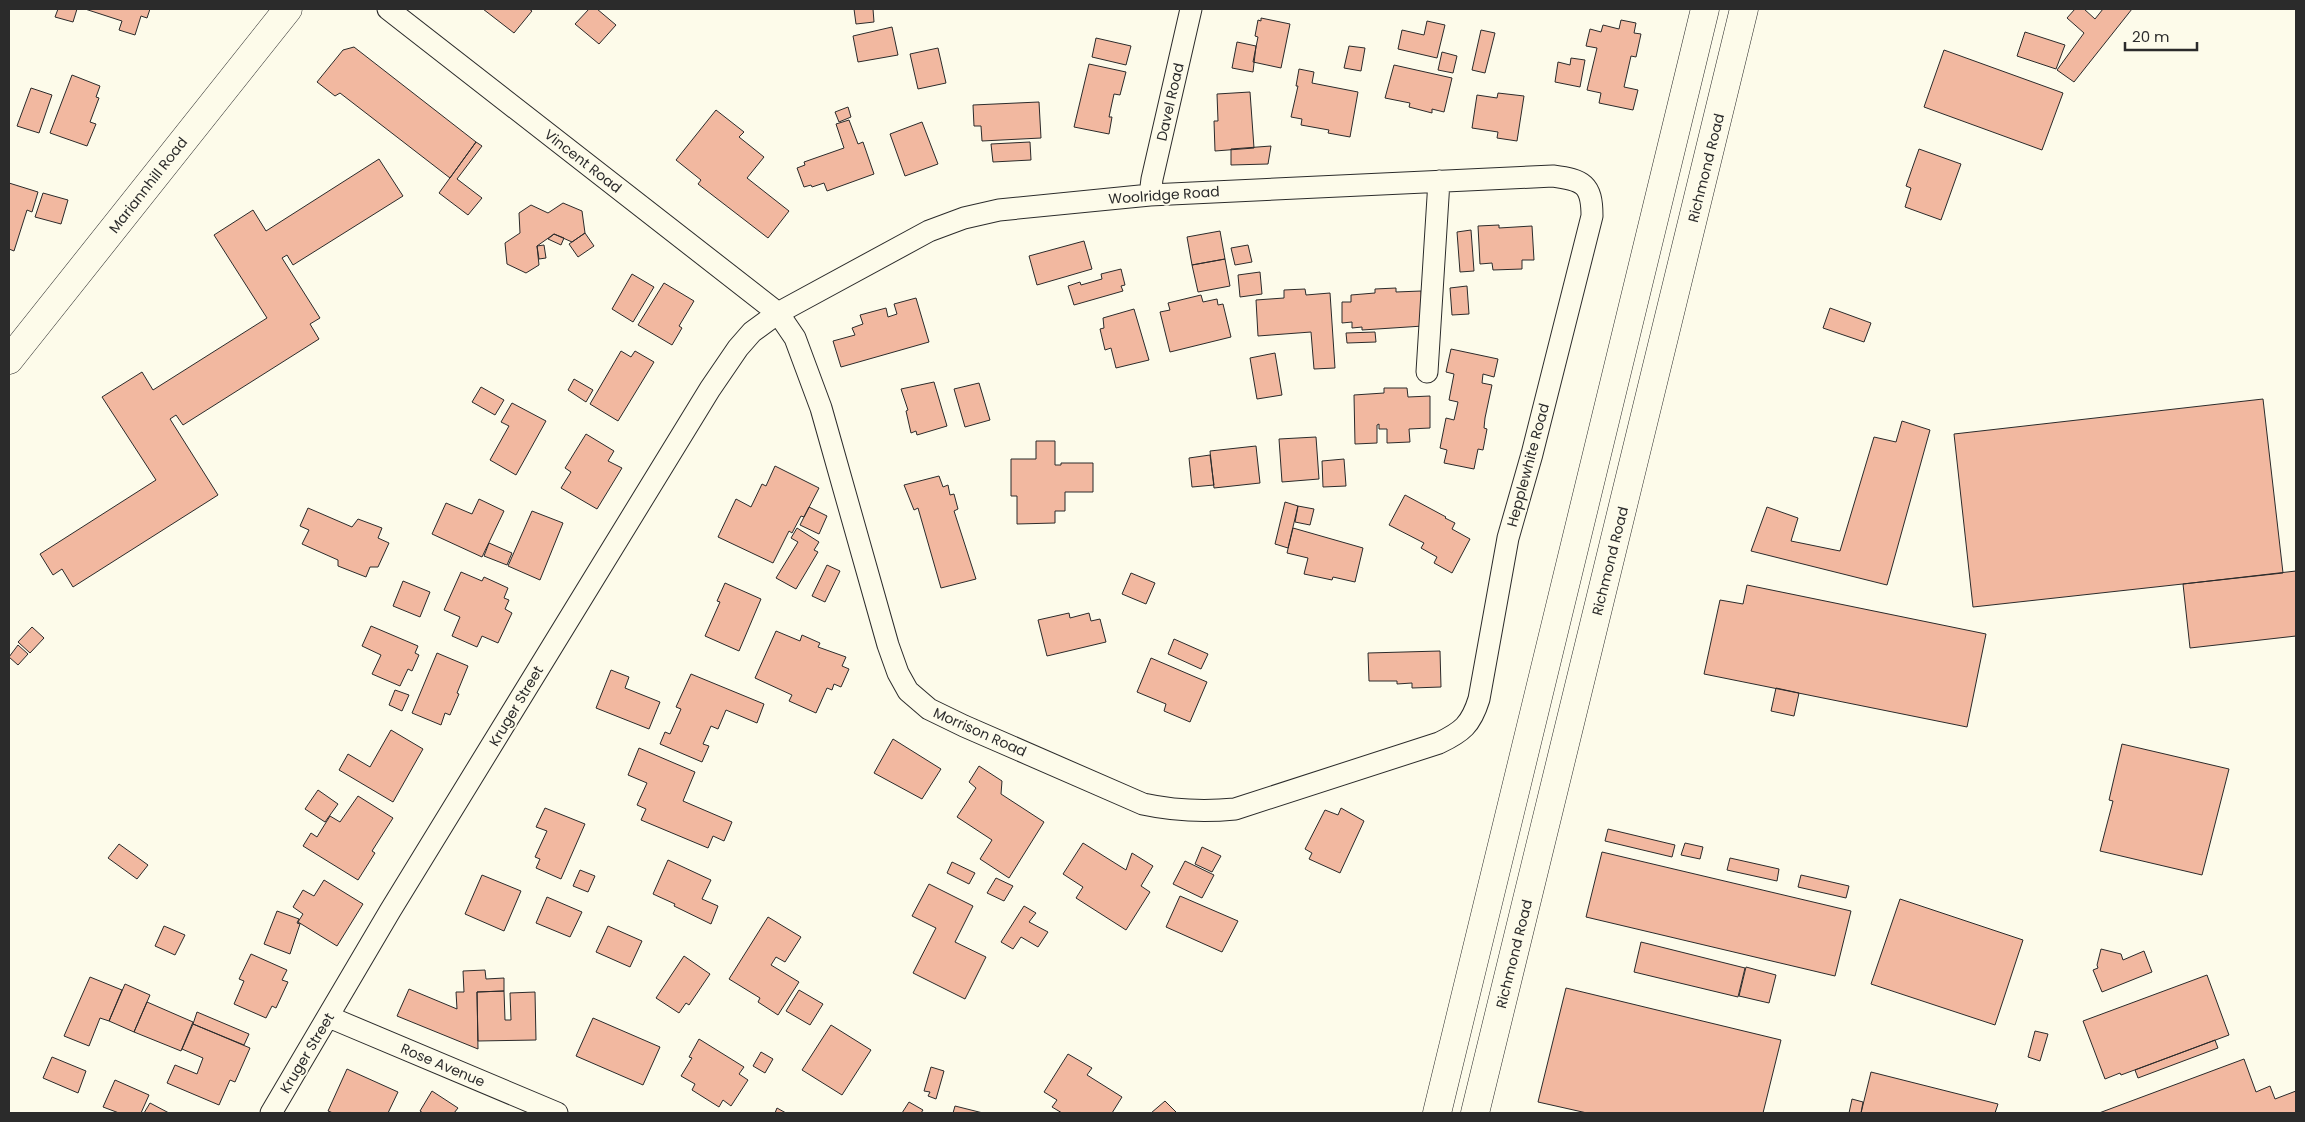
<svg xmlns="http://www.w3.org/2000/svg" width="2305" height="1122" font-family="Poppins,sans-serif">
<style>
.building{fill:#f2b8a0;stroke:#2b2b2b}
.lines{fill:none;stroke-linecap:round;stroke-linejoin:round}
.street-casing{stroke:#2b2b2b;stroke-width:23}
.secondary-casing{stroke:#2b2b2b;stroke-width:29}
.highway-casing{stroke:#2b2b2b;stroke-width:29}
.street{stroke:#fdfbea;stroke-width:21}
.secondary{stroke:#fdfbea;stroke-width:28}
.highway{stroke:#fdfbea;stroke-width:28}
.labels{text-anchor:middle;stroke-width:4;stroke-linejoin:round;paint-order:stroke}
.street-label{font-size:14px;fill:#2b2b2b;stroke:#fdfbea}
</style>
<rect width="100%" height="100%" fill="#fdfbea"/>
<path class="building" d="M 58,9 L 77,9 L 73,22 L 55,17 Z
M 85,9 L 150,9 L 147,18 L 141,16 L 135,35 L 119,30 L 122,21 Z
M 483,9 L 529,9 L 532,11 L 514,33 Z
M 589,9 L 597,9 L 616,25 L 599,44 L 575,24 Z
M 854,9 L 873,9 L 874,22 L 856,24 Z
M 2075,9 L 2084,9 L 2095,19 L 2103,9 L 2132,9 L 2074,82 L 2057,70 L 2084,33 L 2067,18 Z
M 1261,18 L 1290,24 L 1281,68 L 1253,62 L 1258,37 L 1255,36 L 1258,20 L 1261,21 Z
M 1621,20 L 1636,23 L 1634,33 L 1641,34 L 1636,57 L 1631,56 L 1624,87 L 1638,90 L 1633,110 L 1599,103 L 1601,93 L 1587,90 L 1597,48 L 1586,46 L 1590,29 L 1601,32 L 1603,25 L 1619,29 Z
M 1427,21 L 1445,25 L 1437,58 L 1398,49 L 1402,30 L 1424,35 Z
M 892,27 L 898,55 L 858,62 L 853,36 Z
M 1481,30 L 1495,33 L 1485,73 L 1472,70 Z
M 2025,32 L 2065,45 L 2056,69 L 2017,56 Z
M 1096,38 L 1131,46 L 1126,65 L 1092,57 Z
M 1237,42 L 1256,46 L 1253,72 L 1232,68 Z
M 1349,46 L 1365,48 L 1361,71 L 1344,68 Z
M 354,47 L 476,142 L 450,178 L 340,93 L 335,96 L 317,82 L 343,50 Z
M 938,48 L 946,83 L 918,89 L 910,54 Z
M 1944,50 L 2063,93 L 2042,150 L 1924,107 Z
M 1442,52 L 1457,56 L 1453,73 L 1438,70 Z
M 1571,58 L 1585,60 L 1580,87 L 1555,82 L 1558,62 L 1570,65 Z
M 1089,64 L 1126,72 L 1120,95 L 1114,94 L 1109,117 L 1112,117 L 1109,134 L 1074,127 Z
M 1394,65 L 1452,78 L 1444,112 L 1432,109 L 1432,113 L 1409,107 L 1410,103 L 1385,98 Z
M 1299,69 L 1314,72 L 1312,83 L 1358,92 L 1350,137 L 1328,133 L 1329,130 L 1301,125 L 1302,119 L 1291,117 L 1298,86 L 1296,86 Z
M 72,75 L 100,86 L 96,97 L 99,98 L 90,122 L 96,124 L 87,146 L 50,133 Z
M 31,88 L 52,95 L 39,133 L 17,126 Z
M 1250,92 L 1254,148 L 1215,151 L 1214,121 L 1218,121 L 1217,94 Z
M 1498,93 L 1524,96 L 1517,141 L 1497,138 L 1498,132 L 1472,128 L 1477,95 L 1497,98 Z
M 1039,102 L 1041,138 L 982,141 L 981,126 L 974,126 L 973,105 Z
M 848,107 L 851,117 L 839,122 L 835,112 Z
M 716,110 L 744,132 L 739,137 L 764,157 L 747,178 L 789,211 L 768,238 L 698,184 L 701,180 L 676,160 Z
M 849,120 L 858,144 L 863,142 L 874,174 L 827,191 L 824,183 L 812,187 L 811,185 L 804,187 L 797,168 L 805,165 L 804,162 L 844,148 L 836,124 Z
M 922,122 L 938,164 L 905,176 L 890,134 Z
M 476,142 L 482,146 L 457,179 L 482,198 L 468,215 L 439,193 Z
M 1030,142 L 1031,160 L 993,162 L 991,144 Z
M 1271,146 L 1268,164 L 1231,165 L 1231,149 Z
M 1919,149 L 1961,164 L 1941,220 L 1905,207 L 1911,188 L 1906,186 Z
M 379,159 L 403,196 L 293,265 L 287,255 L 282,258 L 320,318 L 310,324 L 319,339 L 183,425 L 176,415 L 170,419 L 218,495 L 73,587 L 62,569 L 53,575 L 40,554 L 156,480 L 102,397 L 142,372 L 153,390 L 267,318 L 214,235 L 253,210 L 266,231 Z
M 9,183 L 38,192 L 32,212 L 27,210 L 14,251 L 9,249 Z
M 43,193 L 68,200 L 61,224 L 35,217 Z
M 563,203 L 582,211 L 585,233 L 572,242 L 554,234 L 537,246 L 539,265 L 526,273 L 507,264 L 505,243 L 520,233 L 519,213 L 531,205 L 548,213 Z
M 1499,225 L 1499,228 L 1532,226 L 1534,260 L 1522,260 L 1522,269 L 1493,270 L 1492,263 L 1480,264 L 1478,226 Z
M 1471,230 L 1474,271 L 1460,272 L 1457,232 Z
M 1220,231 L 1225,259 L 1192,265 L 1187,237 Z
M 585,233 L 594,246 L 578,257 L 569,244 Z
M 554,234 L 564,238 L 561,245 L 548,239 Z
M 1084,241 L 1092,269 L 1037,285 L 1029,256 Z
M 544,245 L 546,258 L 539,259 L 537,246 Z
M 1248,245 L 1252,262 L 1235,265 L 1231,248 Z
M 1225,259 L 1230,286 L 1198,292 L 1192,265 Z
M 1121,269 L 1125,285 L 1121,286 L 1123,291 L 1074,305 L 1068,286 L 1080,282 L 1081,285 L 1102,279 L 1101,274 Z
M 1260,272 L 1262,294 L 1240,297 L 1238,275 Z
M 632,274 L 654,287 L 633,322 L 612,309 Z
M 664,283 L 694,301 L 679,326 L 682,328 L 672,345 L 638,325 Z
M 1467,286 L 1469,314 L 1452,315 L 1450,288 Z
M 1396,288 L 1396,292 L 1421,291 L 1423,326 L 1362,330 L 1362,327 L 1352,328 L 1352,322 L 1342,323 L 1342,302 L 1351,302 L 1351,295 L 1375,293 L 1375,289 Z
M 1305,289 L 1306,295 L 1330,293 L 1335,368 L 1314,369 L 1311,332 L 1258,336 L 1256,300 L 1284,298 L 1284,290 Z
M 1201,295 L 1203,302 L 1217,299 L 1218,305 L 1223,304 L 1231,337 L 1170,352 L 1160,312 L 1170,310 L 1168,303 Z
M 916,298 L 929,342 L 841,367 L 833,341 L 855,335 L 852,328 L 863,324 L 860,315 L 886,308 L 888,317 L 897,314 L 894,304 Z
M 1830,308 L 1871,323 L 1864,342 L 1823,328 Z
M 1134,309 L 1149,360 L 1116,368 L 1111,348 L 1105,350 L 1100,329 L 1104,328 L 1103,318 Z
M 1375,332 L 1376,342 L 1347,343 L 1346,333 Z
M 1451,349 L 1498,359 L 1494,377 L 1483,374 L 1482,383 L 1492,385 L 1485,418 L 1484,428 L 1487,429 L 1483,450 L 1478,449 L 1474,469 L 1444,463 L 1447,450 L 1440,448 L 1446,418 L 1454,420 L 1458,402 L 1449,400 L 1454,374 L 1446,372 Z
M 621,351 L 631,357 L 635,351 L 654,362 L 618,421 L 590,404 Z
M 1275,353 L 1282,395 L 1257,399 L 1250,358 Z
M 574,379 L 593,390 L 586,402 L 568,390 Z
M 934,382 L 947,426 L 917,435 L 916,431 L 911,433 L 906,411 L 908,410 L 901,389 Z
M 979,383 L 990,420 L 965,427 L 954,389 Z
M 481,387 L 504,400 L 495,415 L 472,402 Z
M 1384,388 L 1407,388 L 1408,397 L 1430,396 L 1430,428 L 1409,429 L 1410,442 L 1387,443 L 1387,429 L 1379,429 L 1379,424 L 1377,425 L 1377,443 L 1355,444 L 1354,395 L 1384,393 Z
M 2263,399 L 2283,573 L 1973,607 L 1954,434 Z
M 512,403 L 546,421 L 516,475 L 490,460 L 509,426 L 501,422 Z
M 1902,421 L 1930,430 L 1887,585 L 1751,551 L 1767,507 L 1798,518 L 1791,541 L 1840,551 L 1874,437 L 1896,442 Z
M 586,434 L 614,451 L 608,461 L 622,468 L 597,509 L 561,488 L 571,472 L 565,468 Z
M 1316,437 L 1319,479 L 1282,482 L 1279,439 Z
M 1036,441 L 1055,441 L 1055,465 L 1061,465 L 1061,463 L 1093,463 L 1093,492 L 1065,492 L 1065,511 L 1055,511 L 1055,523 L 1017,524 L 1017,496 L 1011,496 L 1011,459 L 1036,459 Z
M 1256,446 L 1260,483 L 1214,488 L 1210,451 Z
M 1210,455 L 1214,485 L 1192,487 L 1189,458 Z
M 1344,459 L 1346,486 L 1323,487 L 1322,461 Z
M 775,466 L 819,488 L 804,517 L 801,516 L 792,533 L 789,531 L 773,563 L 718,537 L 736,499 L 751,507 L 762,484 L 766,486 Z
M 939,476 L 943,487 L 948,485 L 950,495 L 954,494 L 958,509 L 954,511 L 976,579 L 941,588 L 918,508 L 914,510 L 904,485 Z
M 1405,495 L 1446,517 L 1445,518 L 1455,523 L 1452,529 L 1470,539 L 1452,573 L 1434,563 L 1437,557 L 1421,548 L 1424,543 L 1389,525 Z
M 479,499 L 504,511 L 482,557 L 432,534 L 446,503 L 472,514 Z
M 1285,502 L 1298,506 L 1288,548 L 1275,544 Z
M 1298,506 L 1314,509 L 1310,525 L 1295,522 Z
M 809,507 L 827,516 L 819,534 L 800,525 Z
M 308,508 L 352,527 L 358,519 L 382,528 L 378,538 L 389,543 L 378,567 L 370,567 L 366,577 L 338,566 L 338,560 L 302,544 L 309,530 L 300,526 Z
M 532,511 L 563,523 L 540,580 L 508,566 Z
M 797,528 L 819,542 L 814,550 L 818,552 L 796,589 L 776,578 L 798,542 L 791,538 Z
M 1293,528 L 1363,548 L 1355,582 L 1333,577 L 1332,580 L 1304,574 L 1308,558 L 1287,553 Z
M 489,543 L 512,553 L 507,565 L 484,556 Z
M 827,565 L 840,571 L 825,602 L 812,596 Z
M 2296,571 L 2296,636 L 2190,648 L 2183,584 Z
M 461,572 L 482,581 L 484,577 L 508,588 L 504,598 L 509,600 L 505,609 L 512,613 L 498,643 L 482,636 L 477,647 L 452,636 L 460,617 L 444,610 Z
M 1131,573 L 1155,583 L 1146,604 L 1122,594 Z
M 403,581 L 430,592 L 420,617 L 393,606 Z
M 725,583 L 761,599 L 739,651 L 705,636 L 720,602 L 717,601 Z
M 1747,585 L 1986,634 L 1967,727 L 1704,674 L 1720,600 L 1743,604 Z
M 1069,613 L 1070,618 L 1089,613 L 1091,621 L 1100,619 L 1106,642 L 1047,656 L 1038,620 Z
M 371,626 L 418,646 L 415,653 L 419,655 L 412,671 L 408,669 L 400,686 L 372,674 L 381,655 L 362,646 Z
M 32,627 L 44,638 L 30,653 L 18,642 Z
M 776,631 L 800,641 L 802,635 L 820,643 L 818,647 L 846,657 L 842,666 L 849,669 L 841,687 L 834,684 L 832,690 L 827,688 L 816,713 L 789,701 L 792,695 L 755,678 Z
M 1174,639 L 1208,654 L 1201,669 L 1168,654 Z
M 18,645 L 28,654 L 18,665 L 9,657 Z
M 1440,651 L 1441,687 L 1412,688 L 1412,683 L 1397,684 L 1397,681 L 1369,681 L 1368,653 Z
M 437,653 L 468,666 L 457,693 L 459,694 L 450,715 L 445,713 L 441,725 L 412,713 Z
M 1151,658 L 1207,682 L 1190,722 L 1164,711 L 1166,704 L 1137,692 Z
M 611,670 L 629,677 L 625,688 L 660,702 L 649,729 L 596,708 Z
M 691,674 L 764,704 L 757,723 L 726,710 L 718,729 L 711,726 L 703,744 L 709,746 L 702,762 L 660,744 L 665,732 L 670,734 L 681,709 L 676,707 Z
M 1776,688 L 1799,693 L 1794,716 L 1771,711 Z
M 395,690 L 409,695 L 402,711 L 389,705 Z
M 391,730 L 423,749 L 393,802 L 339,770 L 348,754 L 370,767 Z
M 893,739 L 941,769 L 922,799 L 874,773 Z
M 2122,744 L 2229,769 L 2202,875 L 2100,851 L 2113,801 L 2109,800 Z
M 639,748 L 695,772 L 683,801 L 732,822 L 724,841 L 713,836 L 708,848 L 641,820 L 646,809 L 637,805 L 647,783 L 628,775 Z
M 979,766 L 1002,781 L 1001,794 L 1044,822 L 1009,878 L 980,859 L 992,840 L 957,817 L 976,788 L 969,782 Z
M 318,790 L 338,804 L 325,822 L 305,809 Z
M 358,796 L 393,818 L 372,851 L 375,853 L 358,880 L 303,846 L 311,833 L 317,837 L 330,816 L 340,822 Z
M 545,808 L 585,824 L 561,879 L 536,868 L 540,859 L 535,857 L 547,831 L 536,827 Z
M 1341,808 L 1364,821 L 1340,873 L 1309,859 L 1312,853 L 1305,849 L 1325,810 L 1338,815 Z
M 1608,829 L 1675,845 L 1672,857 L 1605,841 Z
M 1083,843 L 1126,870 L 1132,853 L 1153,866 L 1141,886 L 1150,892 L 1126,930 L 1076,898 L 1083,887 L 1063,874 Z
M 1685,843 L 1703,847 L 1700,859 L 1681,855 Z
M 119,844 L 148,865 L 137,879 L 108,858 Z
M 1202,847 L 1221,856 L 1212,872 L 1195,864 Z
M 1602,852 L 1851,911 L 1835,976 L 1586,917 Z
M 1730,858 L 1779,869 L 1777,881 L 1727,870 Z
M 668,860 L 711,880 L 702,899 L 718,906 L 711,924 L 674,906 L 675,904 L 653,894 Z
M 1185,861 L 1214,875 L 1202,898 L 1173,884 Z
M 952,862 L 975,873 L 969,884 L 947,873 Z
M 580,870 L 595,876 L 588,892 L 573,886 Z
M 482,875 L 521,891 L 504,931 L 465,914 Z
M 1801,875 L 1849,886 L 1846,898 L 1798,887 Z
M 996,878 L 1013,886 L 1004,901 L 987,893 Z
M 324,880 L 363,904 L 337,946 L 298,922 L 303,914 L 293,907 L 303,890 L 314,896 Z
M 929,884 L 973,906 L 955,942 L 986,957 L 965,999 L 913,973 L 936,928 L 912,916 Z
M 1180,896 L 1238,921 L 1222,952 L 1166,927 Z
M 547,897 L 582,912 L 570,937 L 536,923 Z
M 1900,899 L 2023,940 L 1995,1025 L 1871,984 Z
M 1024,906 L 1036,913 L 1029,922 L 1048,932 L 1038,947 L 1021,937 L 1013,949 L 1001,942 Z
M 277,911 L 299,919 L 297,923 L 300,924 L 290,954 L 264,944 Z
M 768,917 L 801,937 L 785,962 L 776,957 L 771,965 L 799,982 L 778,1015 L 758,1002 L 760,998 L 729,979 Z
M 164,926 L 185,935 L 175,955 L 155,946 Z
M 608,926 L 642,941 L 630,967 L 596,952 Z
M 1641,942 L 1745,968 L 1738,997 L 1634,972 Z
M 2101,949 L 2121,954 L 2123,960 L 2144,951 L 2152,972 L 2102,992 L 2093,970 L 2098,968 L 2097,965 Z
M 251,954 L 287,970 L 282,980 L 288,982 L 276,1008 L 272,1006 L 266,1018 L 234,1004 L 244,981 L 239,979 Z
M 684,956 L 710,974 L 689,1005 L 686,1003 L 679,1013 L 656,998 Z
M 1746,967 L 1776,975 L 1769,1003 L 1739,996 Z
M 485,970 L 486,979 L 504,978 L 504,991 L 477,992 L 478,1049 L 397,1016 L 409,989 L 457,1009 L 456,992 L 464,992 L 463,971 Z
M 2207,975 L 2229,1035 L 2121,1075 L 2120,1073 L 2105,1079 L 2083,1021 Z
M 90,977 L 122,990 L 109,1021 L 100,1018 L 89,1046 L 64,1036 Z
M 125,984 L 150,995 L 134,1032 L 109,1021 Z
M 1566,988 L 1781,1040 L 1763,1113 L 1587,1113 L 1538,1102 Z
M 799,990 L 823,1004 L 810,1025 L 786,1011 Z
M 504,991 L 505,1020 L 511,1020 L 510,993 L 535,992 L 536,1040 L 478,1041 L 477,992 Z
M 147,1002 L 193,1022 L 181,1051 L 134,1032 Z
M 197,1012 L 249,1034 L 244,1045 L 193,1024 Z
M 593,1018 L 660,1047 L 643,1085 L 576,1056 Z
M 193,1024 L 250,1048 L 235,1082 L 230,1080 L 219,1105 L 167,1083 L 175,1065 L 197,1074 L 203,1058 L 182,1049 Z
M 831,1025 L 871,1050 L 842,1095 L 802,1070 Z
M 2035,1031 L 2048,1034 L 2040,1061 L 2028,1057 Z
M 699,1039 L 744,1067 L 739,1074 L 748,1080 L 731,1106 L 723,1100 L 719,1107 L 692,1090 L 695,1084 L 681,1076 L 692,1058 L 689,1057 Z
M 2215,1040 L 2218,1048 L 2138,1078 L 2135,1070 Z
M 761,1052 L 773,1059 L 765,1073 L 753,1066 Z
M 1068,1054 L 1092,1068 L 1087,1075 L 1122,1097 L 1112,1113 L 1062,1113 L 1052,1107 L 1057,1100 L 1044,1092 Z
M 52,1057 L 86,1071 L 78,1093 L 43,1078 Z
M 2244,1059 L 2256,1092 L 2270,1086 L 2275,1099 L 2296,1091 L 2296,1113 L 2099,1113 Z
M 931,1067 L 944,1071 L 936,1099 L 928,1096 L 930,1092 L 924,1091 Z
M 347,1069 L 398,1092 L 388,1113 L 333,1113 L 328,1111 Z
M 1871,1072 L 1998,1104 L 1995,1113 L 1861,1113 Z
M 115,1080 L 149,1095 L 141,1113 L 119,1113 L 103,1107 Z
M 432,1091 L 458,1108 L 454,1113 L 423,1113 L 420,1111 Z
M 1852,1099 L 1863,1102 L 1861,1113 L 1849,1113 Z
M 1165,1101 L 1177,1113 L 1151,1113 Z
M 909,1102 L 923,1110 L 921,1113 L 902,1113 Z
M 150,1103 L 169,1113 L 144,1113 Z
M 955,1106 L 983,1113 L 953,1113 Z
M 777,1108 L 786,1113 L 775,1113 Z"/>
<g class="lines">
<g class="street-casing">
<path id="street" d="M 1150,195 L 1152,179 L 1191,9
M 1427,372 L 1439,181
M 329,1017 L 557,1113
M 271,1113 L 390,911 L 710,389 L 738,348 L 752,332 L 778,313 L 929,231 L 964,218 L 999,210 L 1150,195 L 1553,176 C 1583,180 1592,184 1592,216 L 1532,454 L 1508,538 L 1479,699 C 1471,725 1462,732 1439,743 L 1235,809 C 1203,812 1175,811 1143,804 L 964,726 L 929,709 L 908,691 L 898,673 L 888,645 L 821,408 L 795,338 L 778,313 L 388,9"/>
</g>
<g class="secondary-casing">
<path id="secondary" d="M 9,360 L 288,9"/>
</g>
<g class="highway-casing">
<path id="highway" d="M 1437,1113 L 1705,9
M 1475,1113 L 1744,9"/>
</g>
<use href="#street" class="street"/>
<use href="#secondary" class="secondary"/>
<use href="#highway" class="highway"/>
</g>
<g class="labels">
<g class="street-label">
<text transform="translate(1170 102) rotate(-77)" y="5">Davel Road</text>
<text transform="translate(583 161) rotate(38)" y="5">Vincent Road</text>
<text transform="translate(1706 168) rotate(-76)" y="5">Richmond Road</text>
<text transform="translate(148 185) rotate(-52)" y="5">Mariannhill Road</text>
<text transform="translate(1164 195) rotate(-4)" y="5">Woolridge Road</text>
<text transform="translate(1528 465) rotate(-75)" y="5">Hepplewhite Road</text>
<text transform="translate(1610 561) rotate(-76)" y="5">Richmond Road</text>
<text transform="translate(516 706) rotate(-59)" y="5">Kruger Street</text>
<text transform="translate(980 732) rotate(24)" y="5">Morrison Road</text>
<text transform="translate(1514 954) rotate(-76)" y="5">Richmond Road</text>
<text transform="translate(307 1053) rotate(-59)" y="5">Kruger Street</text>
<text transform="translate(443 1065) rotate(23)" y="5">Rose Avenue</text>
</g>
</g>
<rect width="2305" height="1122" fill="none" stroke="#2b2b2b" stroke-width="20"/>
<path d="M2125 42v8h72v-8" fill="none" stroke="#2b2b2b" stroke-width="2.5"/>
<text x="2132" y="42" font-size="15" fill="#2b2b2b" stroke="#fdfbea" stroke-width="4" paint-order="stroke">20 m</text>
</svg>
